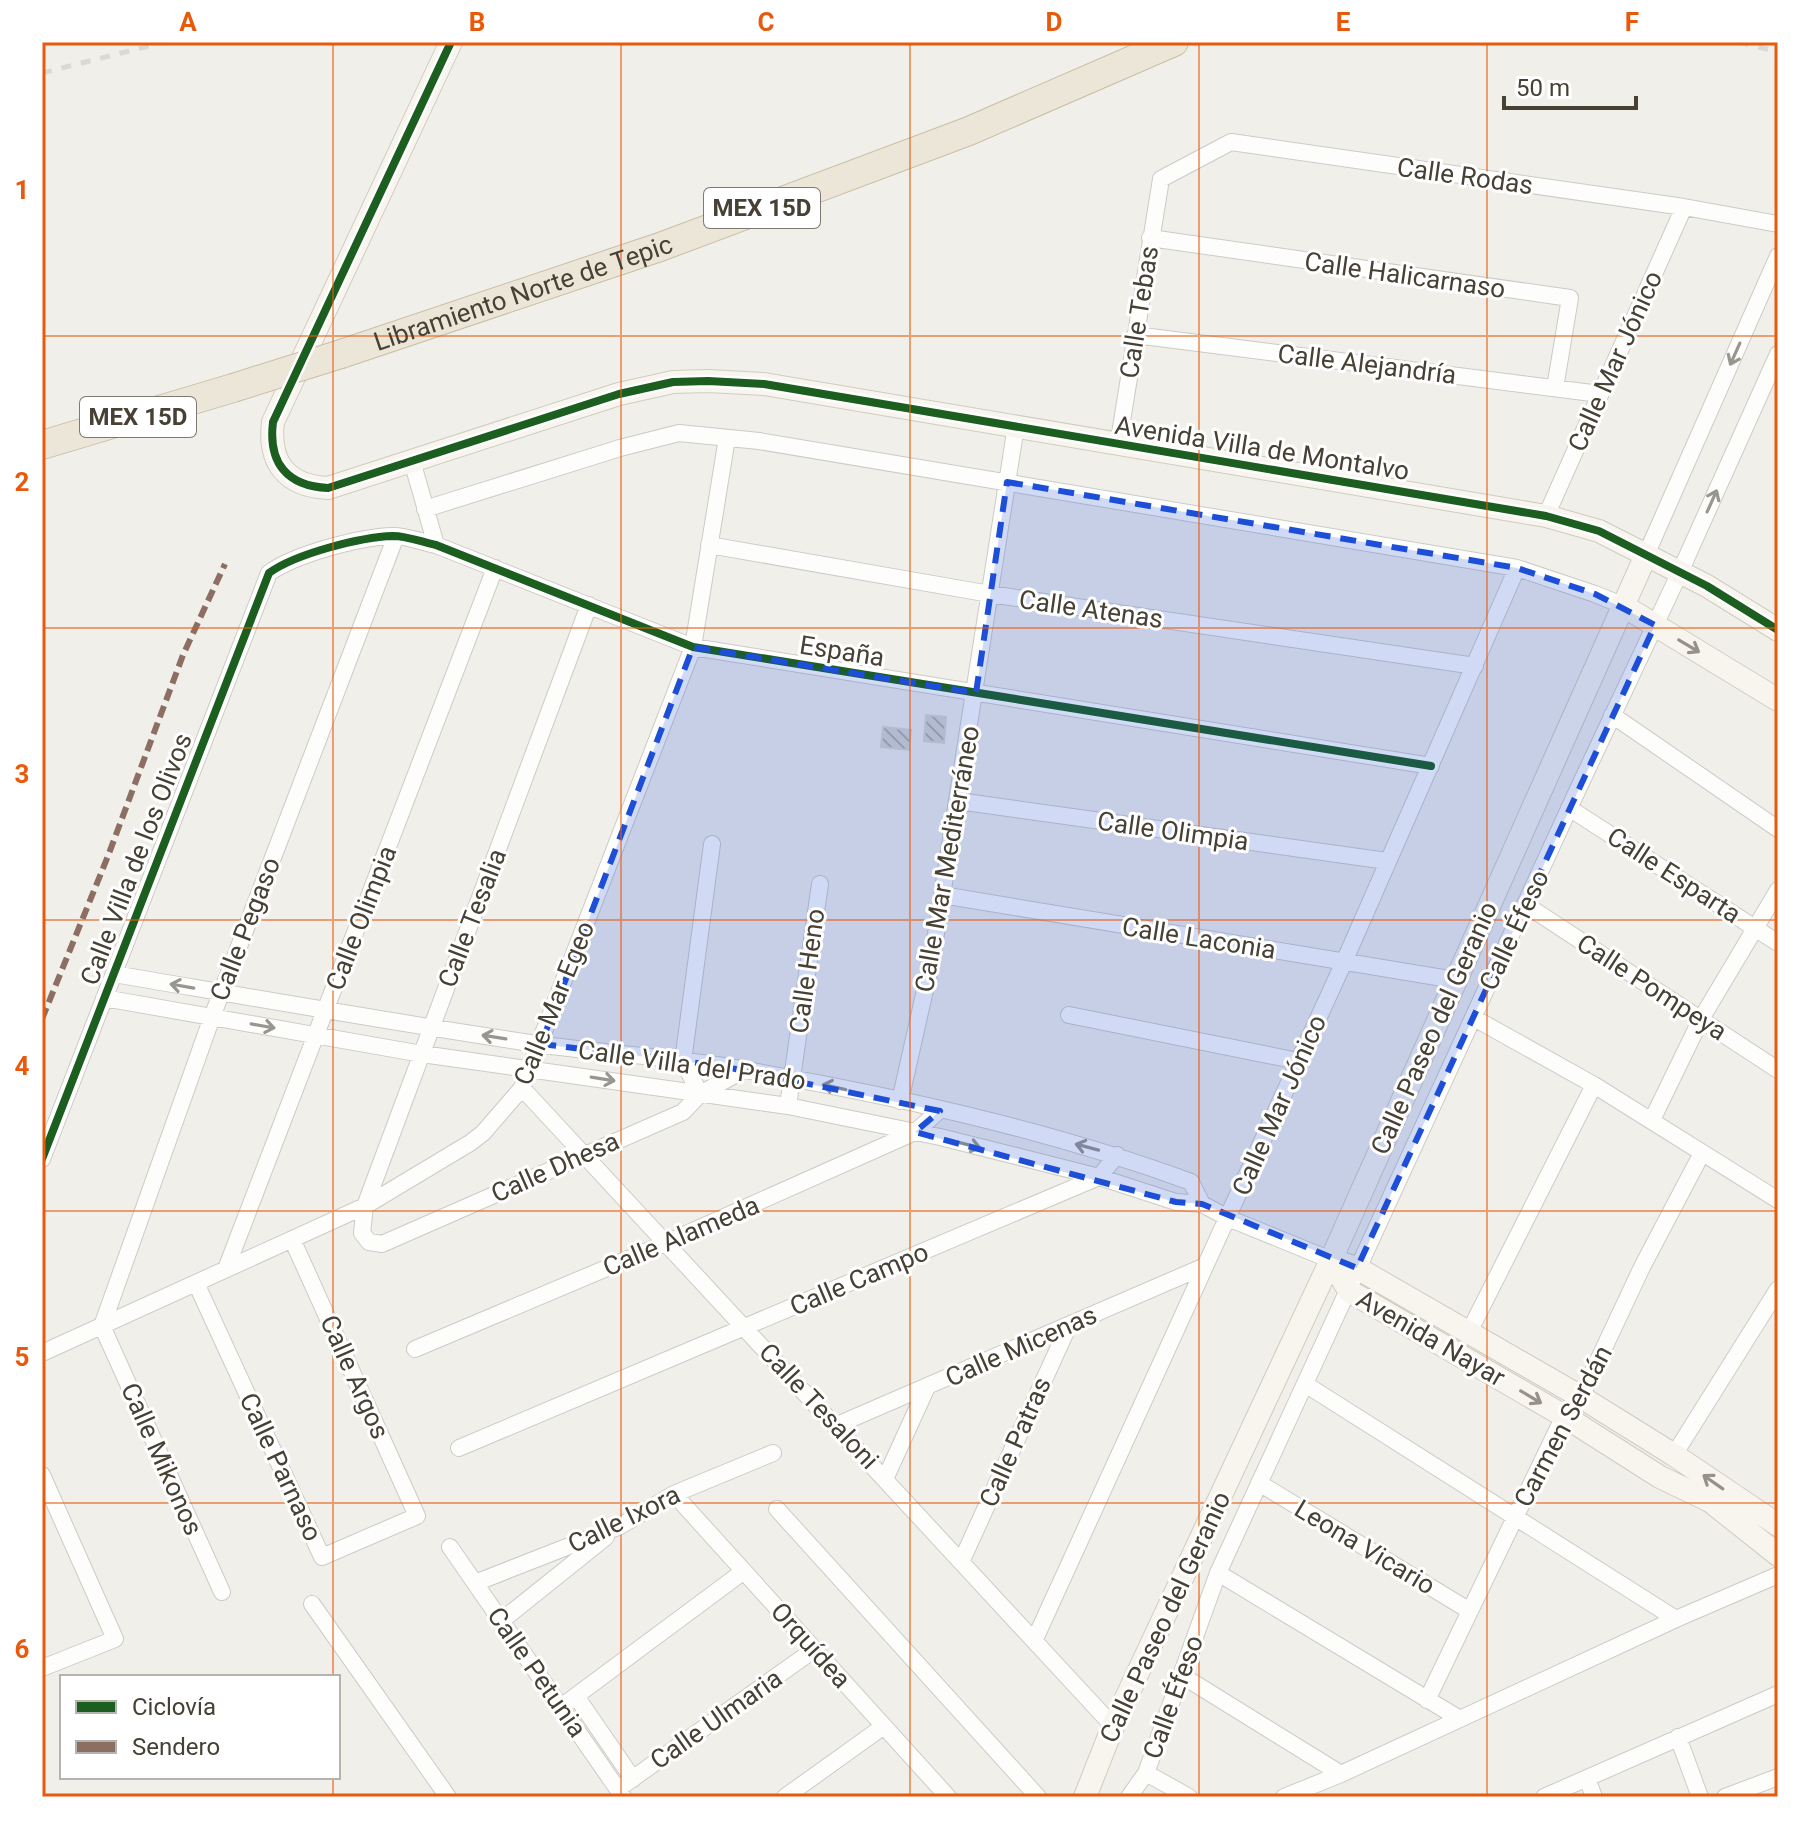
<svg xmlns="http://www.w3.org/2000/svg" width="1820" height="1839" font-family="Roboto,sans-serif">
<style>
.building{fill:url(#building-back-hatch);stroke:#d9d6cf;stroke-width:2}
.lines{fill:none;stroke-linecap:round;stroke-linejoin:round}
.street-casing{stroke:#cdcbc6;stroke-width:18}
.secondary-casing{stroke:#d0ccc0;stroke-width:24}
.highway-casing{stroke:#cabea3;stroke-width:30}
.street{stroke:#fdfdfc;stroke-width:16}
.secondary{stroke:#f7f5ee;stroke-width:22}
.highway{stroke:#ece6d9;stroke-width:28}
.rail{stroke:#d9d9d8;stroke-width:5;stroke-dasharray:10 10;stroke-linecap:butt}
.highway-bridge-casing{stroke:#cabea3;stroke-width:30;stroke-linecap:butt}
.highway-bridge{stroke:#ece6d9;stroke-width:28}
.quiet{stroke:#8d6e63;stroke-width:6;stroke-dasharray:12 6;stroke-linecap:butt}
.cycleway-casing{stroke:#fff;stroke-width:13}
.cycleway{stroke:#1b5e20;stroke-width:8}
.oneway{stroke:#99968f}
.oneway2{stroke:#969288}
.marked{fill:#1d4ed8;fill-opacity:0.2;stroke:#1d4ed8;stroke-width:6;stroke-dasharray:16 10;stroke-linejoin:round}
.grid{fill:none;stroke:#e8590c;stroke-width:2;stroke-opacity:0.55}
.labels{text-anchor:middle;stroke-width:6;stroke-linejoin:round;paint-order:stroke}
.shield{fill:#fff;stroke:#7e7a72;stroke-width:2}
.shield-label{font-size:24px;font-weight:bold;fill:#474135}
.street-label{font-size:26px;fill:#474135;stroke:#fff}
.neatline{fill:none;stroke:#e8590c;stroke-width:3}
.grid-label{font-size:26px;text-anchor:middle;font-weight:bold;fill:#e8590c}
</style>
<defs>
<pattern id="building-back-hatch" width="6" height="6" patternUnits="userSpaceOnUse" patternTransform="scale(2)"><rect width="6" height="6" fill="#d9d6d0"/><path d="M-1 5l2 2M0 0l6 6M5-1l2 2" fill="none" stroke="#b2afaa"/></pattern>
</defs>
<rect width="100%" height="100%" fill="#f0efea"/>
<path class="building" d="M 926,715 L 946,717 L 944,743 L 924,741 Z
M 883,727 L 911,730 L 909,750 L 881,747 Z"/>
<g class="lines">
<g class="street-casing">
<path id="street" d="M 1150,238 L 1570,298 L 1555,388
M 1135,335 L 1600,394
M 1118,446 L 1161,179 L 1231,142 L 1684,207 L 1778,224
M 412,461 L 436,545
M 425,509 L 620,448 L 679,433 L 759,441 L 1517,568 L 1595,594 L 1622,605
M 1546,516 L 1684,207
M 709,545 L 990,594 L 1475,666
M 1646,555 L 1778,256
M 589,605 L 365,1206 L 362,1233 L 369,1242 L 382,1244 L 683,1112 L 700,1094 L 744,1070
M 1612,715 L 1778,829
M 958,801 L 1387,861
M 1569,808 L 1778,943
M 942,895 L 1455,980
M 1526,905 L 1778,1070
M 114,974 C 255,998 396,1023 537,1044 C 599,1053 661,1056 723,1066 C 881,1093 1041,1127 1191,1182 L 1202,1204
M 104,998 L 422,1054 L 788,1106 L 940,1137 L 1099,1177 L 1176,1202 L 1202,1204 L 1228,1218 L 1331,1260
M 1069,1015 L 1298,1061
M 1474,1018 L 1594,1085 L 1778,1200
M 522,1088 L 1113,1726
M 700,1094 L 683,1061 L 712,844
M 900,1101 L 932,959 L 1016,426
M 788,1106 L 820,884
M 1652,1120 L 1701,1019 L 1778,890
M 42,1159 L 269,573 C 295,554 360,537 393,536 C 407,536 422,542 436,545 L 693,647 L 1431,766
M 226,1269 L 495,568
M 196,1283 L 322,1557 L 417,1516 L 292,1239
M 1469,1332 L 1594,1085
M 415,1349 L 666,1243 L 915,1132 L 940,1110
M 42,1353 L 365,1206 L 470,1143 L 483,1133 L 522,1088 L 693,647 L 727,438
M 1305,1384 L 1676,1619
M 837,1425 L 1205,1266
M 459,1448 L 1099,1177 L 1117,1155
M 1674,1455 L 1778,1289
M 42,1475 L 115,1639 L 42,1668
M 886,1477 L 927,1387
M 1259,1483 L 1470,1611
M 674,1494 L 948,1797
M 777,1509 L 1038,1797
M 450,1547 L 623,1797
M 962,1560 L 1069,1325
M 1218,1573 L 1460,1719
M 475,1583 L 620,1526 L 674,1494 L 773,1453
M 222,1592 L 102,1326 L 212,1017 L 396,536
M 312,1604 L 448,1797
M 501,1621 L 606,1537
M 1035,1639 L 1344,962 L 1517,568
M 1181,1675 L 1341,1774
M 576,1696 L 633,1779
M 1427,1700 L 1564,1416 L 1581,1397 L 1642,1267 L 1702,1153
M 561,1707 L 744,1571
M 1678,1737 L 1700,1797
M 1146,1773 L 1189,1797
M 1587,1778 L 1594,1797
M 618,1789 L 815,1649
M 785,1797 L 884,1726
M 1129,1797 L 1146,1773 L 1218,1573 L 1579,787 L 1680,572 L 1778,354
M 1284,1797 L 1341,1774 L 1676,1619 L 1778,1575
M 1544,1797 L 1778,1694
M 1725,1797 L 1778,1777"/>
</g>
<g class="secondary-casing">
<path id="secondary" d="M 451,42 L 273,422 C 268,463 287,486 328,488 L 619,394 L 673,382 L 708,381 L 764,384 L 1546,516 L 1599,531 L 1707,586 L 1778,630
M 1622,605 L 1778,700
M 1331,1260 L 1349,1291 L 1564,1416 L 1660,1477 L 1710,1501 L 1778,1555
M 1331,1260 L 1357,1268 L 1581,1397 L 1674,1455 L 1778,1525
M 1085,1797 L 1113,1726 L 1331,1260 L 1646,555"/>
</g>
<g class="highway-casing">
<g id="highway">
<path id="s1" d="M 341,354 L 660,247 L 969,131 L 1174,42"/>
<path d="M 42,445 L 233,388"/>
</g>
</g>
<use href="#street" class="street"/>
<use href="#secondary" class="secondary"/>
<use href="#highway" class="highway"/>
<path class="rail" d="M 1739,42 L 1778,52
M 42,73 L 165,42"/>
<g class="highway-bridge-casing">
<path id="highway-bridge" d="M 233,388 L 341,354"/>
</g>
<use href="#highway-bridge" class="highway-bridge"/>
<path class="quiet" d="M 42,1019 L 108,856 L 183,655 L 225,564"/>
<g class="cycleway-casing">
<path id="cycleway" d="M 451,42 L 273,422 C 268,463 287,486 328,488 L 619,394 L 673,382 L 708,381 L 764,384 L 1546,516 L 1599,531 L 1707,586 L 1778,630
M 42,1159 L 269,573 C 295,554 360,537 393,536 C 407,536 422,542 436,545 L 693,647 L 1431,766"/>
</g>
<use href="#cycleway" class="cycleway"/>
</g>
<defs><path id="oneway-shaft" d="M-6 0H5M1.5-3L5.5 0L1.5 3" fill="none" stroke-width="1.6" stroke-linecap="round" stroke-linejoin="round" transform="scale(2)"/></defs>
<g class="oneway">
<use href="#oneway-shaft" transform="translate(1735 354) rotate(114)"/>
<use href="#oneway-shaft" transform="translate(1712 501) rotate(-66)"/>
<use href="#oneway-shaft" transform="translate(182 986) rotate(-170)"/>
<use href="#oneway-shaft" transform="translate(263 1026) rotate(10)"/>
<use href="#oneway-shaft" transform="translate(494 1037) rotate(-171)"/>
<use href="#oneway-shaft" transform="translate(603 1079) rotate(9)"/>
<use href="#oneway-shaft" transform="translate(834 1087) rotate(-168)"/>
<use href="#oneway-shaft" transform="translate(969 1145) rotate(14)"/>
<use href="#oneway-shaft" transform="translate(1087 1147) rotate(-165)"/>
</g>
<g class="oneway2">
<use href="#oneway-shaft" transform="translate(1689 646) rotate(31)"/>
<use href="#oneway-shaft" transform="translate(1531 1397) rotate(31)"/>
<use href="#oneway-shaft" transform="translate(1713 1482) rotate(-145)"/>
</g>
<path class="marked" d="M 1007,482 L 1517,568 L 1595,594 L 1655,625 L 1357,1268 L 1202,1204 L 1176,1202 L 915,1132 L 940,1111 L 721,1066 L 541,1044 L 693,647 L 976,693 Z"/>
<path class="grid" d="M 333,42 L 333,1677M 621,42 L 621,1797M 910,42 L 910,1797M 1199,42 L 1199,1797M 1487,42 L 1487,1797M 42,336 L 1778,336M 42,628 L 1778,628M 42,920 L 1778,920M 42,1211 L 1778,1211M 42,1503 L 1778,1503M 333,1777 L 333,1797"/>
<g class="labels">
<g class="shield">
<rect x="704" y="188" width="116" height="40" rx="6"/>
<rect x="80" y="397" width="116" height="40" rx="6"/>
</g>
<g class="shield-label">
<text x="762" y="216">MEX 15D</text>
<text x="138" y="425">MEX 15D</text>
</g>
<g class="street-label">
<text transform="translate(1465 176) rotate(8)" y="9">Calle Rodas</text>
<text transform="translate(1405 275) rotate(8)" y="9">Calle Halicarnaso</text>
<text dy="9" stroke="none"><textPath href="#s1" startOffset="192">Libramiento Norte de Tepic</textPath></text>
<text transform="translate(1139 312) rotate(-81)" y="9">Calle Tebas</text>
<text transform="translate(1615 361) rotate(-66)" y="9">Calle Mar Jónico</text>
<text transform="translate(1367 364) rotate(7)" y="9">Calle Alejandría</text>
<text transform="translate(1262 448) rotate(9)" y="9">Avenida Villa de Montalvo</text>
<text transform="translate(1091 609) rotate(8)" y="9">Calle Atenas</text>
<text transform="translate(842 651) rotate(9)" y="9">España</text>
<text transform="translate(1173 831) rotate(8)" y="9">Calle Olimpia</text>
<text transform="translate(136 859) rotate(-69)" y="9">Calle Villa de los Olivos</text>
<text transform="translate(947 859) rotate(-80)" y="9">Calle Mar Mediterráneo</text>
<text transform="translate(1674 875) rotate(33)" y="9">Calle Esparta</text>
<text transform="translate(361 918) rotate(-69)" y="9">Calle Olimpia</text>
<text transform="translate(472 918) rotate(-69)" y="9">Calle Tesalia</text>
<text transform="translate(245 929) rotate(-69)" y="9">Calle Pegaso</text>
<text transform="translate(1514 930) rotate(-65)" y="9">Calle Éfeso</text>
<text transform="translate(1199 938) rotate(9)" y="9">Calle Laconia</text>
<text transform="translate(807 971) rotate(-82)" y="9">Calle Heno</text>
<text transform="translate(1652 987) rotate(33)" y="9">Calle Pompeya</text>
<text transform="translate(554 1003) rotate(-68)" y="9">Calle Mar Egeo</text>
<text transform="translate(1434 1028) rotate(-66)" y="9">Calle Paseo del Geranio</text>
<text transform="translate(692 1065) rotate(8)" y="9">Calle Villa del Prado</text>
<text transform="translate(1279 1105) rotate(-66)" y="9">Calle Mar Jónico</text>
<text transform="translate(555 1167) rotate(-24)" y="9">Calle Dhesa</text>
<text transform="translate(681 1236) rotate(-23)" y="9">Calle Alameda</text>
<text transform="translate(859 1279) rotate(-23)" y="9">Calle Campo</text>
<text transform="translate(1431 1338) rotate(30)" y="9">Avenida Nayar</text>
<text transform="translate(1021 1346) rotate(-24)" y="9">Calle Micenas</text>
<text transform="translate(355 1377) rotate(66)" y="9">Calle Argos</text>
<text transform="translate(819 1406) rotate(47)" y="9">Calle Tesaloni</text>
<text transform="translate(1563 1426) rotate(-62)" y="9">Carmen Serdán</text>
<text transform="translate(1015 1442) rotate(-66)" y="9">Calle Patras</text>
<text transform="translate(162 1459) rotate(66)" y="9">Calle Mikonos</text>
<text transform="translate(281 1467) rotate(65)" y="9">Calle Parnaso</text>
<text transform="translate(624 1519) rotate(-26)" y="9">Calle Ixora</text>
<text transform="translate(1365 1547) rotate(31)" y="9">Leona Vicario</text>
<text transform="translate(1165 1617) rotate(-65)" y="9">Calle Paseo del Geranio</text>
<text transform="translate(811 1645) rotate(48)" y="9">Orquídea</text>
<text transform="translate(537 1672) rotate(55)" y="9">Calle Petunia</text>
<text transform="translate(1173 1697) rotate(-70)" y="9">Calle Éfeso</text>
<text transform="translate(716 1719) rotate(-35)" y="9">Calle Ulmaria</text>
</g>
</g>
<rect width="1820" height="1839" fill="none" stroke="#ffffff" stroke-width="88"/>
<rect x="60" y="1675" width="280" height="104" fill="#ffffff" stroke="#b5b3ae" stroke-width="2"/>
<rect x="76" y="1701" width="40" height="12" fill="#1b5e20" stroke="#b5b3ae" stroke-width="2"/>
<text x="132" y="1715" font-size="24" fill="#474135">Ciclovía</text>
<rect x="76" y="1741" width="40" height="12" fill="#8d6e63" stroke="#b5b3ae" stroke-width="2"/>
<text x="132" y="1755" font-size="24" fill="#474135">Sendero</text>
<path d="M1504 96v12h132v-12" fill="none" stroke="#474135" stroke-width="4"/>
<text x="1516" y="96" font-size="24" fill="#474135" stroke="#ffffff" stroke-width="6" paint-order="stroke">50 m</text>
<rect x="44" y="44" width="1732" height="1751" class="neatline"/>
<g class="grid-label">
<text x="188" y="31">A</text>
<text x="477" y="31">B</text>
<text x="766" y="31">C</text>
<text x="1054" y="31">D</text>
<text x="1343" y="31">E</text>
<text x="1632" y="31">F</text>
<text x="22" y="199">1</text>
<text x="22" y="491">2</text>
<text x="22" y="783">3</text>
<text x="22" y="1075">4</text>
<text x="22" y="1366">5</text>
<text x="22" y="1658">6</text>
</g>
</svg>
